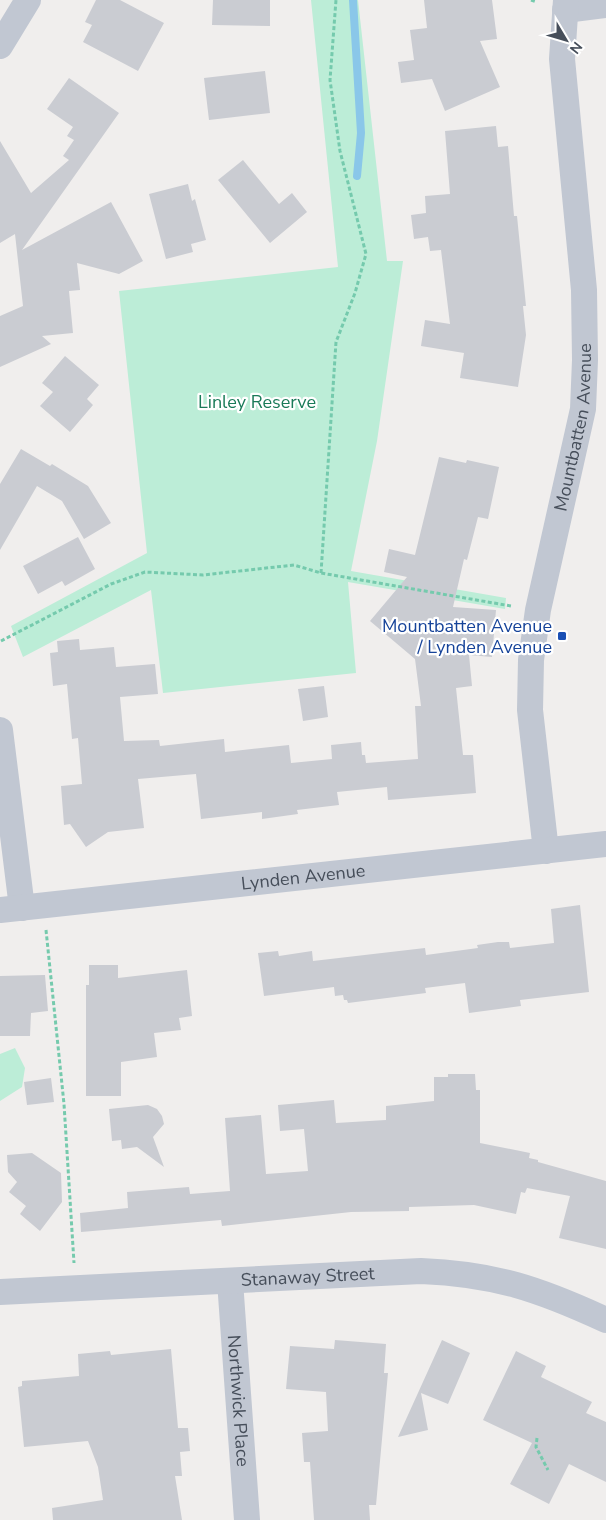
<svg xmlns="http://www.w3.org/2000/svg" width="606" height="1520" font-family="'Nunito Sans',sans-serif">
<style>
.green{fill:#bcedd7}
.lines{fill:none;stroke-linecap:round;stroke-linejoin:round}
.stream{stroke:#8ac7e9;stroke-width:8}
.building{fill:#caccd2}
.path{stroke:#75caad;stroke-width:3;stroke-dasharray:4 2.5;stroke-linecap:butt}
.minor{stroke:#c1c7d2;stroke-width:26}
.transit-dot{fill:#1a4fb4;stroke:#fff;stroke-width:2}
.labels{text-anchor:middle;stroke-width:4.5;stroke-linejoin:round;paint-order:stroke}
.park-label{font-size:18px;fill:#197a58;stroke:#fff}
.street-label{font-size:18px;fill:#464e5a;stroke:#fff}
.transit-label{font-size:18px;fill:#164399;stroke:#fff;text-anchor:end}
</style>
<rect width="100%" height="100%" fill="#f0eeed"/>
<path class="green" d="M 311,0 L 358,0 L 387,261 L 403,261 L 377,441 L 351,571 L 506,598 L 505,609 L 348,582 L 356,673 L 163,693 L 151,590 L 23,657 L 11,626 L 147,553 L 119,291 L 338,267 Z
M 15,1048 L 25,1068 L 22,1087 L 0,1101 L 0,1054 Z"/>
<g class="lines">
<path class="stream" d="M 353,0 L 361,133 L 357,176"/>
</g>
<path class="building" d="M 96,0 L 120,0 L 164,23 L 138,71 L 83,42 L 92,25 L 85,22 Z
M 213,0 L 270,0 L 270,26 L 212,25 Z
M 424,0 L 492,0 L 497,39 L 480,41 L 500,87 L 445,111 L 432,79 L 401,83 L 398,62 L 414,60 L 410,30 L 427,28 Z
M 265,71 L 270,113 L 209,120 L 204,78 Z
M 69,78 L 119,113 L 22,250 L 111,202 L 143,261 L 119,274 L 77,263 L 80,290 L 69,291 L 73,333 L 42,336 L 51,344 L 0,367 L 0,316 L 23,306 L 15,234 L 0,243 L 0,141 L 31,193 L 69,160 L 63,156 L 74,140 L 67,136 L 73,127 L 47,109 Z
M 496,126 L 498,147 L 508,146 L 514,216 L 517,216 L 526,306 L 523,306 L 526,335 L 518,387 L 460,378 L 464,353 L 421,346 L 425,320 L 450,324 L 441,250 L 430,251 L 428,237 L 414,239 L 411,215 L 426,213 L 425,196 L 450,194 L 445,131 Z
M 243,160 L 279,204 L 292,193 L 307,212 L 270,243 L 218,180 Z
M 188,184 L 192,201 L 195,199 L 206,240 L 191,244 L 193,252 L 166,259 L 149,194 Z
M 65,356 L 99,385 L 87,399 L 93,405 L 70,432 L 40,406 L 53,392 L 42,383 Z
M 21,449 L 50,466 L 52,464 L 88,486 L 111,523 L 84,539 L 62,501 L 37,486 L 0,550 L 0,484 Z
M 439,457 L 466,463 L 467,460 L 499,467 L 488,519 L 478,517 L 467,560 L 464,559 L 453,607 L 496,610 L 492,657 L 469,655 L 472,686 L 456,688 L 463,755 L 473,755 L 476,793 L 388,800 L 387,787 L 337,792 L 339,805 L 297,810 L 298,814 L 262,819 L 262,812 L 201,819 L 196,774 L 138,779 L 144,828 L 108,832 L 86,847 L 70,824 L 64,825 L 61,786 L 82,784 L 78,738 L 72,739 L 67,684 L 53,686 L 50,653 L 58,652 L 57,641 L 79,639 L 80,650 L 114,647 L 116,667 L 155,664 L 158,694 L 120,697 L 124,741 L 159,740 L 160,746 L 224,739 L 225,752 L 289,745 L 291,763 L 332,759 L 331,745 L 361,742 L 362,755 L 365,755 L 366,763 L 418,759 L 415,706 L 421,706 L 415,659 L 370,621 L 407,577 L 384,572 L 389,549 L 415,555 Z
M 78,537 L 95,569 L 65,586 L 62,581 L 38,594 L 23,566 Z
M 324,686 L 328,717 L 303,721 L 298,689 Z
M 580,905 L 589,992 L 520,1000 L 521,1006 L 469,1013 L 465,983 L 425,988 L 426,993 L 348,1003 L 347,1000 L 344,1000 L 343,995 L 335,996 L 334,987 L 264,996 L 258,953 L 278,951 L 279,956 L 312,951 L 313,961 L 425,948 L 426,955 L 478,948 L 477,945 L 498,942 L 509,942 L 510,948 L 554,943 L 551,909 Z
M 89,965 L 118,965 L 118,978 L 187,970 L 192,1016 L 179,1018 L 181,1030 L 154,1033 L 157,1057 L 121,1062 L 121,1096 L 86,1096 L 86,985 L 89,985 Z
M 45,975 L 48,1011 L 31,1013 L 30,1036 L 0,1036 L 0,976 Z
M 448,1074 L 475,1074 L 476,1090 L 480,1090 L 480,1143 L 530,1153 L 529,1158 L 538,1160 L 538,1162 L 606,1181 L 606,1249 L 559,1238 L 570,1196 L 527,1188 L 525,1193 L 521,1192 L 516,1214 L 474,1205 L 409,1207 L 409,1211 L 351,1212 L 222,1226 L 221,1220 L 81,1232 L 80,1213 L 128,1208 L 127,1192 L 189,1187 L 190,1194 L 230,1191 L 225,1118 L 261,1115 L 266,1174 L 308,1171 L 304,1129 L 280,1131 L 278,1105 L 334,1100 L 336,1123 L 386,1120 L 386,1106 L 434,1101 L 434,1077 L 448,1077 Z
M 51,1078 L 54,1102 L 27,1105 L 24,1082 Z
M 148,1105 L 157,1109 L 162,1116 L 164,1124 L 153,1137 L 164,1167 L 137,1147 L 122,1149 L 121,1140 L 112,1141 L 109,1109 Z
M 32,1153 L 61,1173 L 62,1202 L 40,1231 L 20,1214 L 26,1206 L 9,1192 L 17,1182 L 8,1172 L 7,1155 Z
M 335,1340 L 386,1344 L 384,1373 L 388,1373 L 376,1505 L 369,1505 L 370,1520 L 314,1520 L 310,1462 L 304,1462 L 302,1433 L 328,1431 L 326,1392 L 286,1389 L 290,1346 L 334,1349 Z
M 442,1340 L 470,1353 L 448,1404 L 421,1393 L 428,1430 L 398,1437 Z
M 171,1349 L 178,1428 L 188,1428 L 190,1451 L 180,1452 L 182,1476 L 175,1476 L 182,1520 L 53,1520 L 52,1508 L 103,1500 L 98,1467 L 88,1441 L 24,1447 L 18,1387 L 22,1386 L 22,1381 L 79,1376 L 78,1354 L 110,1351 L 111,1355 Z
M 516,1351 L 546,1366 L 541,1377 L 592,1402 L 586,1413 L 606,1422 L 606,1482 L 569,1464 L 549,1504 L 510,1484 L 532,1443 L 483,1420 Z"/>
<g class="lines">
<path class="path" d="M 531,0 L 537,2
M 321,573 L 336,342 L 355,293 L 366,254 L 340,151 L 330,80 L 336,0
M 1,641 L 111,584 L 145,572 L 203,575 L 294,565 L 321,573 L 511,606
M 46,930 L 64,1104 L 74,1263
M 537,1438 L 536,1447 L 548,1470"/>
<g class="minor">
<path d="M 565,10 L 606,5"/>
<path d="M 0,46 L 28,0"/>
<path d="M 0,730 L 22,908"/>
<path id="s1" d="M 546,851 L 530,710 L 531,660 L 538,610 L 583,409 L 585,360 L 584,290 L 562,59 L 566,0"/>
<path id="s2" d="M 0,910 L 606,844"/>
<path id="s3" d="M 230,1281 L 247,1520"/>
<path id="s4" d="M 0,1292 L 421,1271 C 495,1274 539,1289 606,1320"/>
</g>
</g>
<rect class="transit-dot" x="557" y="631" width="10" height="10" rx="2.5"/>
<g class="labels">
<g class="park-label">
<text x="257" y="408">Linley Reserve</text>
</g>
<g class="street-label">
<text dy="6" stroke="none"><textPath href="#s1" startOffset="429">Mountbatten Avenue</textPath></text>
<text dy="6" stroke="none"><textPath href="#s2" startOffset="305">Lynden Avenue</textPath></text>
<text dy="6" stroke="none"><textPath href="#s4" startOffset="308">Stanaway Street</textPath></text>
<text dy="6" stroke="none"><textPath href="#s3" startOffset="120">Northwick Place</textPath></text>
</g>
<g class="transit-label">
<text x="552" y="632">Mountbatten Avenue<tspan x="552" dy="21">/ Lynden Avenue</tspan></text>
</g>
</g>
<g transform="translate(566 40) rotate(128)" stroke="#ffffff" stroke-width="4" paint-order="stroke">
<path d="M0-4L9 19L0 12L-9 19Z" fill="#464e5a"/>
<text y="-8" font-size="14" font-weight="bold" text-anchor="middle" fill="#464e5a">N</text>
</g>
</svg>
